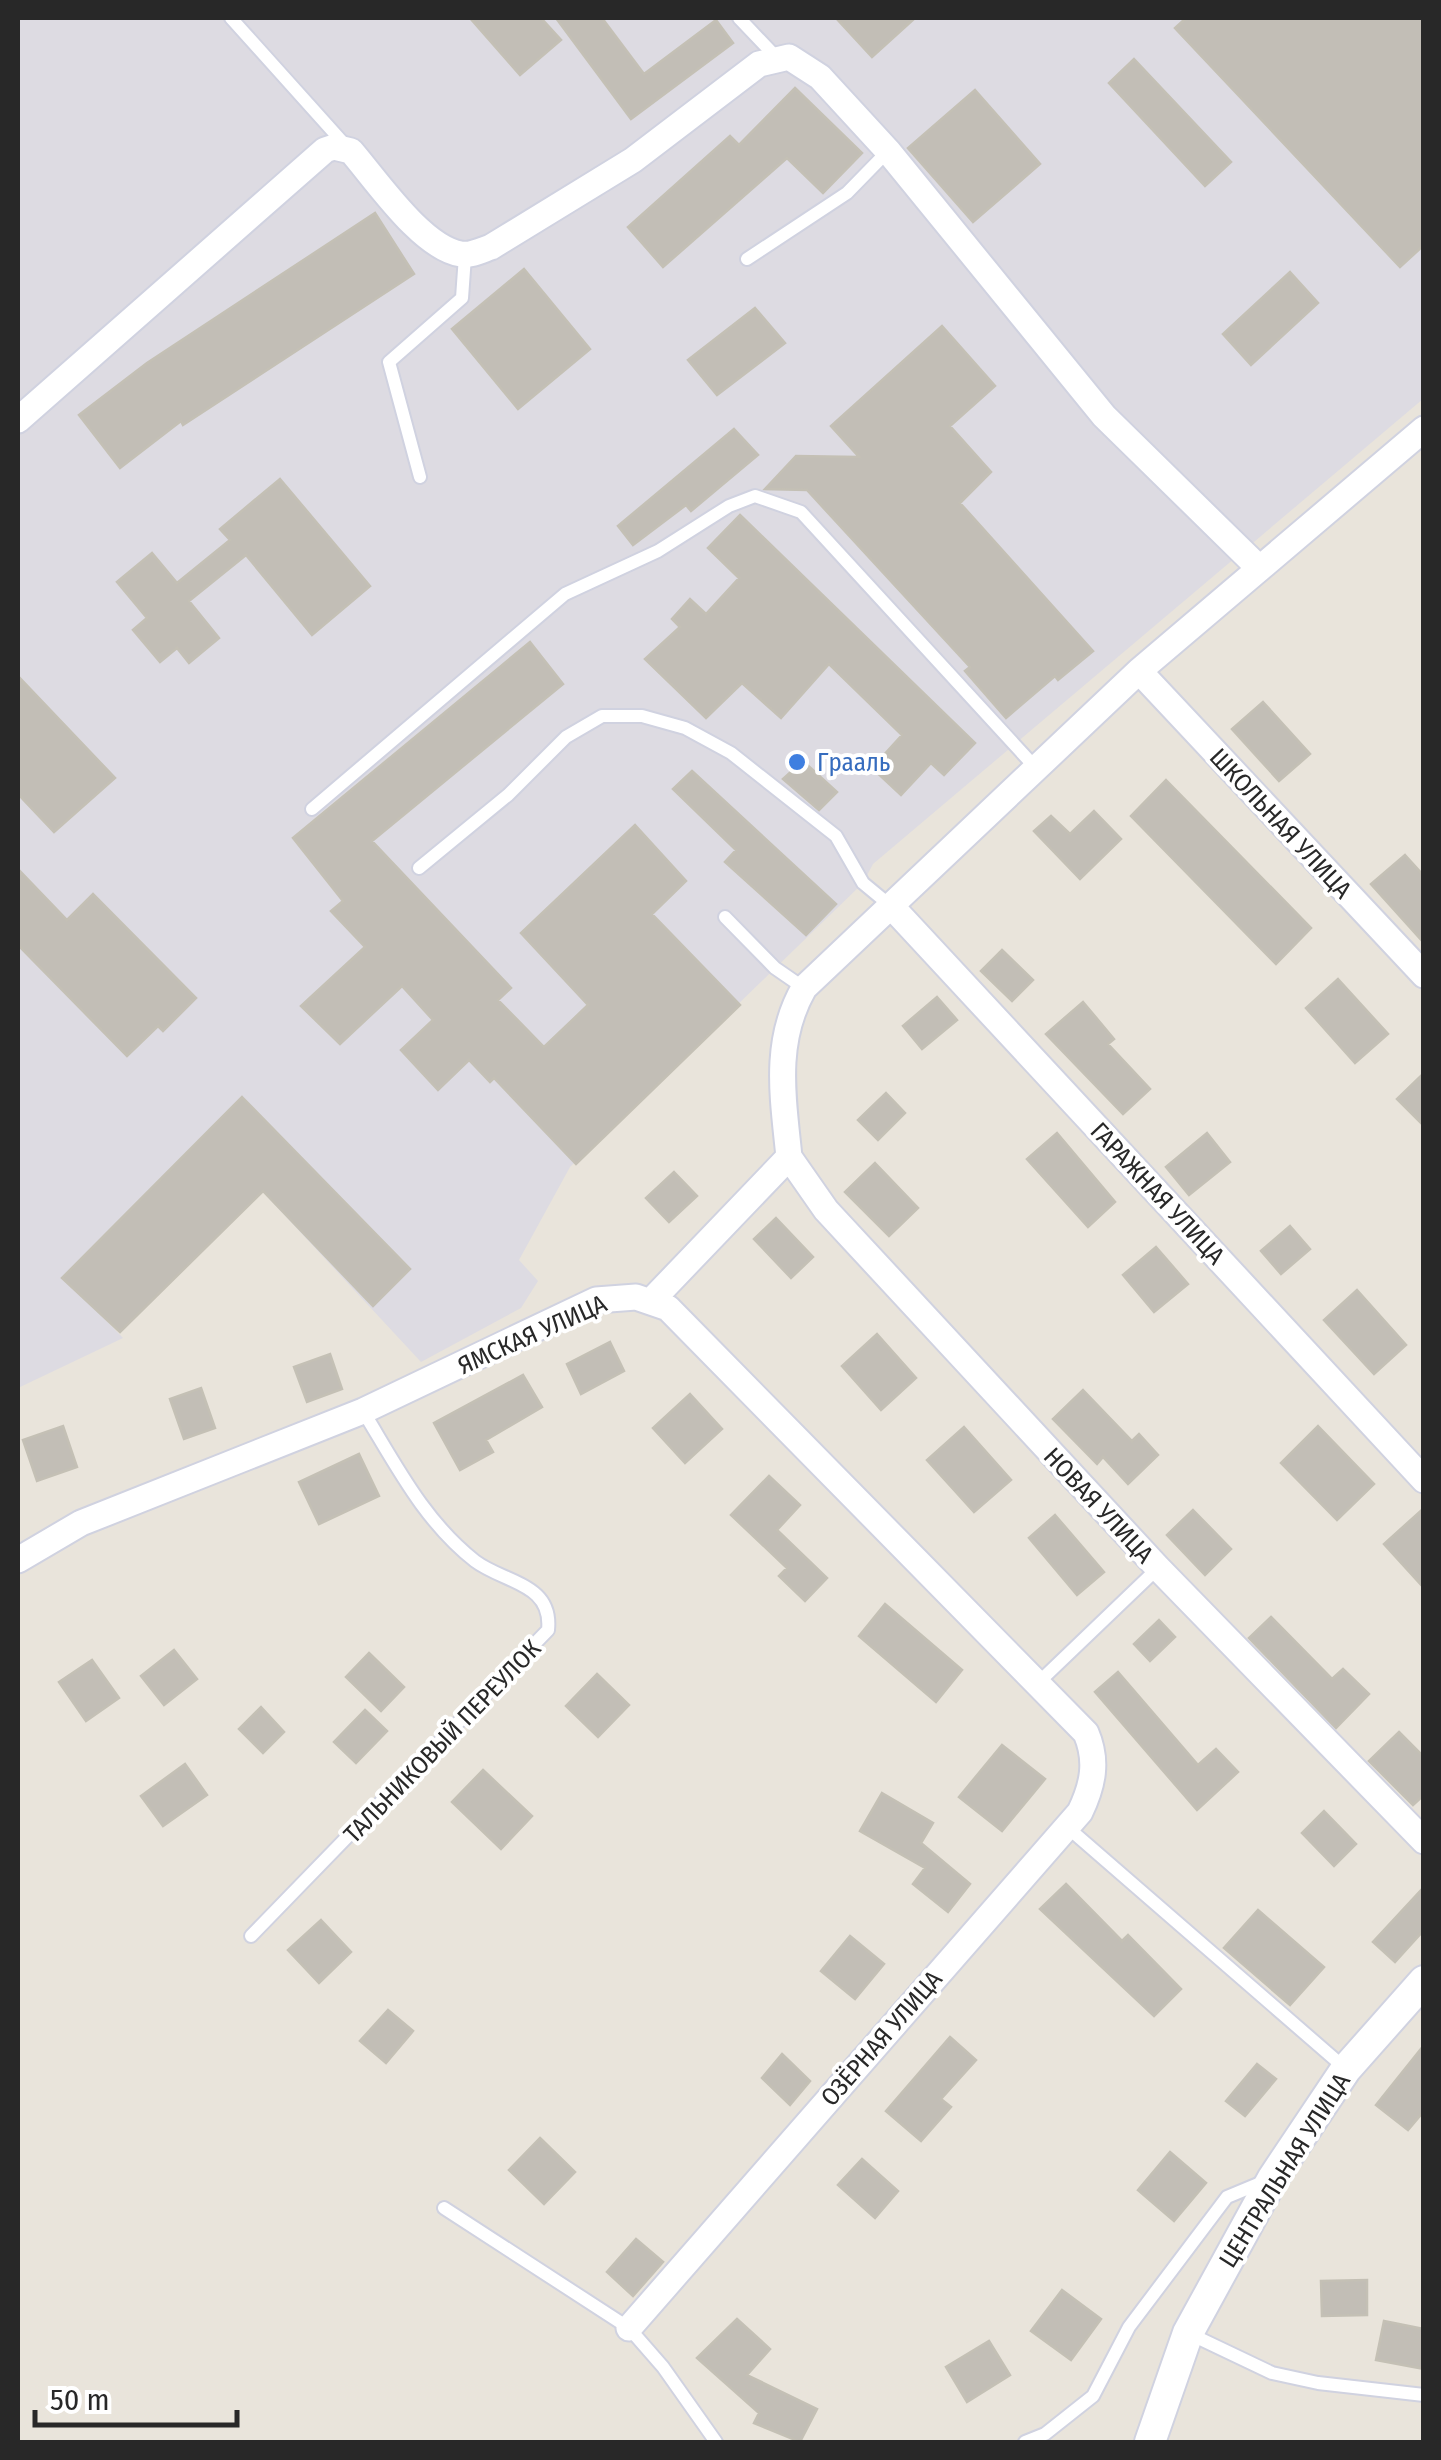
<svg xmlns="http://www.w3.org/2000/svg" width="1441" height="2460" font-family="'Fira Sans Condensed',sans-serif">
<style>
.industrial{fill:#dddbe2}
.building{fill:#c2beb6;stroke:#c4c0b5;stroke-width:2.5}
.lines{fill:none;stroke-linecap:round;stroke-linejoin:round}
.service-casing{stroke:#d0d2e0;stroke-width:16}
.minor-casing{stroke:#d0d2e0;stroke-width:29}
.tertiary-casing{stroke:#d0d2e0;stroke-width:34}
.service{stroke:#fff;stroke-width:12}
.minor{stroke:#fff;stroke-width:25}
.tertiary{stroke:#fff;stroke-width:30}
.shop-dot{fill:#3f7fe0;stroke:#fff;stroke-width:4}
.labels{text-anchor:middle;stroke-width:8;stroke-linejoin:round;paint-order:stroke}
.shop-label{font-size:25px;fill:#366cbe;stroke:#fff;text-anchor:start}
.street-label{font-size:25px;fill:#282828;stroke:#fff}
</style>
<rect width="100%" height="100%" fill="#e9e4db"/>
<path class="industrial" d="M 18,18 L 1423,18 L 1423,399 L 873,864 L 863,883 L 570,1167 L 519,1260 L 538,1281 L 521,1308 L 421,1362 L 263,1192 L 120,1332 L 97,1311 L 123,1338 L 18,1388 Z"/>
<path class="building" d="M 470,18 L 541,18 L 561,40 L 520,75 Z
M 556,18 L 602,18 L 644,74 L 716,20 L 733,43 L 631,119 Z
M 836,18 L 915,18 L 872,57 Z
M 1186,18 L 1424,18 L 1424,245 L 1400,267 L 1175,28 Z
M 1134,59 L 1231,162 L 1205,186 L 1109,83 Z
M 795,88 L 862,153 L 823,193 L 787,158 L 663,267 L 628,227 L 730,136 L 739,145 Z
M 975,90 L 1040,164 L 973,222 L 908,148 Z
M 375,213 L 414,274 L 183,425 L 181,421 L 120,468 L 79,415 L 147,363 Z
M 524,269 L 590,349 L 518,409 L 452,329 Z
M 1290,272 L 1318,303 L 1251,365 L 1223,334 Z
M 755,308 L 785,343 L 717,395 L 688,360 Z
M 942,326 L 995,386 L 950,426 L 991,472 L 960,503 L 1093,651 L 1058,680 L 1055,676 L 1006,718 L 965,671 L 970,667 L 807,490 L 765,489 L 796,456 L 859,457 L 831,426 Z
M 734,429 L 758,455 L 691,511 L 686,505 L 633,545 L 618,526 Z
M 280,479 L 370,586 L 312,635 L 246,555 L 189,601 L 219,638 L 189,663 L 177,648 L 160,662 L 133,630 L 147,618 L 117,582 L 152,553 L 177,583 L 230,540 L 220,529 Z
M 740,515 L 975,743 L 944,775 L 931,763 L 901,795 L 872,768 L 902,735 L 829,664 L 781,718 L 742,683 L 706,718 L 645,659 L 680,627 L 672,619 L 690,599 L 706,614 L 739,578 L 708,548 Z
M 530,642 L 563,684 L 372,841 L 511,988 L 498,1000 L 544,1047 L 588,1005 L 521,933 L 635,825 L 686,881 L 652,914 L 740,1005 L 576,1164 L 494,1078 L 490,1082 L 469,1060 L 438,1090 L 401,1050 L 433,1020 L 402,986 L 340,1044 L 301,1006 L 365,947 L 331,911 L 343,901 L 293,838 Z
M 18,676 L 115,778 L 54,832 L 18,794 Z
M 1263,702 L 1310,754 L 1279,781 L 1232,729 Z
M 803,761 L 837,792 L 819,810 L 783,779 Z
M 692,771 L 836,904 L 806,935 L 725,862 L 736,850 L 673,789 Z
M 1166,780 L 1311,928 L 1276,964 L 1131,816 Z
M 1094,811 L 1121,839 L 1080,879 L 1034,831 L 1051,816 L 1070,834 Z
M 1405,855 L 1424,876 L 1424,943 L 1371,884 Z
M 18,869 L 67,920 L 93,894 L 196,998 L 163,1031 L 158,1026 L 127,1056 L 18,945 Z
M 1002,950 L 1033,980 L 1012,1001 L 981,971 Z
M 1338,979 L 1388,1034 L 1355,1063 L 1306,1008 Z
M 937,997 L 957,1020 L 922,1049 L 903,1026 Z
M 1083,1002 L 1114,1039 L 1108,1044 L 1150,1089 L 1123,1114 L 1046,1034 Z
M 1424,1073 L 1424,1126 L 1397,1099 Z
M 886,1093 L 905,1113 L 878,1140 L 858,1120 Z
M 242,1097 L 410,1269 L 373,1306 L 263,1191 L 120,1332 L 62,1278 Z
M 1057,1133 L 1115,1202 L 1088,1227 L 1027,1159 Z
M 1207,1133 L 1230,1162 L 1189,1195 L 1166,1167 Z
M 875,1163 L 918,1208 L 889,1236 L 845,1192 Z
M 674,1172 L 697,1196 L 669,1222 L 646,1198 Z
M 776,1218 L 813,1257 L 791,1278 L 754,1239 Z
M 1290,1226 L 1310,1249 L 1281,1274 L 1261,1251 Z
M 1156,1247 L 1188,1284 L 1154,1312 L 1123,1275 Z
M 1357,1290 L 1406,1345 L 1374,1374 L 1324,1320 Z
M 877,1334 L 916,1378 L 881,1410 L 842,1366 Z
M 610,1342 L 624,1371 L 581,1394 L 567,1364 Z
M 330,1354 L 342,1389 L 307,1402 L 294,1367 Z
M 523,1375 L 542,1407 L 486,1440 L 493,1452 L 460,1470 L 434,1423 Z
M 201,1388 L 215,1428 L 184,1439 L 170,1399 Z
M 1083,1390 L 1132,1441 L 1139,1434 L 1158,1455 L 1128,1484 L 1103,1457 L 1097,1464 L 1053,1419 Z
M 690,1394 L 722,1429 L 685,1463 L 653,1428 Z
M 63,1426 L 77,1467 L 37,1481 L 23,1440 Z
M 1318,1426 L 1374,1484 L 1337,1520 L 1281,1463 Z
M 964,1427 L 1011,1480 L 974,1512 L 927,1460 Z
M 359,1454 L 379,1496 L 319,1524 L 299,1482 Z
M 769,1476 L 800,1505 L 777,1530 L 827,1578 L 805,1601 L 779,1576 L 787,1568 L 731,1515 Z
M 1424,1508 L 1424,1588 L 1384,1544 Z
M 1193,1510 L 1231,1549 L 1205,1575 L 1167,1535 Z
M 1055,1515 L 1104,1572 L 1077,1595 L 1029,1538 Z
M 885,1604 L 962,1670 L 936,1702 L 859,1636 Z
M 1271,1617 L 1332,1679 L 1343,1669 L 1369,1694 L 1336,1728 L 1249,1638 Z
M 1159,1620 L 1175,1637 L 1150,1661 L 1134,1644 Z
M 174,1650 L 197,1679 L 164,1705 L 141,1676 Z
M 369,1653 L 404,1687 L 381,1711 L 346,1677 Z
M 92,1660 L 119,1698 L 86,1721 L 59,1682 Z
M 1118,1672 L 1198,1765 L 1216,1749 L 1238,1772 L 1197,1810 L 1095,1692 Z
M 597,1674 L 629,1705 L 598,1737 L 566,1706 Z
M 261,1707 L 284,1732 L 263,1753 L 239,1729 Z
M 365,1710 L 387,1731 L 356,1763 L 334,1742 Z
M 1399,1732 L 1424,1757 L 1424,1795 L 1413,1805 L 1369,1761 Z
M 1002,1745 L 1045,1779 L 1002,1831 L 959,1797 Z
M 185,1764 L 207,1795 L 163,1826 L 141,1796 Z
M 483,1770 L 532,1816 L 501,1849 L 452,1802 Z
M 882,1793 L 933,1823 L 921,1843 L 970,1884 L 948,1912 L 913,1884 L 925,1868 L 860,1831 Z
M 1324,1811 L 1356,1844 L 1334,1866 L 1302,1833 Z
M 1066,1884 L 1122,1941 L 1128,1935 L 1181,1989 L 1154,2016 L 1040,1909 Z
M 1424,1887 L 1424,1930 L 1395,1962 L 1373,1942 Z
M 1258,1910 L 1324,1967 L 1290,2005 L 1224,1948 Z
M 321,1920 L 351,1952 L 319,1983 L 288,1950 Z
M 850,1936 L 884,1964 L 855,1999 L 821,1971 Z
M 388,2010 L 413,2031 L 386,2063 L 360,2041 Z
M 950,2037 L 976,2060 L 941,2099 L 951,2107 L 921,2141 L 886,2111 Z
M 1424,2045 L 1424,2111 L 1408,2130 L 1376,2105 Z
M 782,2054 L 810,2081 L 790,2105 L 762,2078 Z
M 1257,2064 L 1276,2079 L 1245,2116 L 1226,2101 Z
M 540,2138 L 575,2172 L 544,2204 L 509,2170 Z
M 1170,2152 L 1206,2183 L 1174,2221 L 1138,2190 Z
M 862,2159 L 898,2191 L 875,2218 L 838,2185 Z
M 636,2239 L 663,2262 L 633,2296 L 607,2272 Z
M 1367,2280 L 1367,2315 L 1322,2316 L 1321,2281 Z
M 1062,2290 L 1101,2319 L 1071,2360 L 1031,2331 Z
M 737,2319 L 770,2349 L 747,2375 L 817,2409 L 800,2442 L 754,2423 L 759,2413 L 697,2358 Z
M 1384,2321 L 1424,2329 L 1424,2369 L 1376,2360 Z
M 989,2341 L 1010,2375 L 967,2402 L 946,2367 Z"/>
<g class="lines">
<g class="service-casing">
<path id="service" d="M 231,18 L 346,146
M 739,18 L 776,57
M 747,259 L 847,193 L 888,151
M 420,477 L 389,362 L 462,298 L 465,256
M 312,809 L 565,594 L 658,551 L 729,506 L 755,496 L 801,512 L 1035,767
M 419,868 L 508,795 L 566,737 L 602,716 L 642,716 L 685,728 L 731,753 L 836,836 L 863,883 L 892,907
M 725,917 L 775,968 L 804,988
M 1040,1681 L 1158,1568
M 1066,1826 L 1346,2069
M 251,1936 L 548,1630 C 553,1583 504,1583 475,1561 C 424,1521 396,1465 363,1411
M 444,2208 L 629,2328 L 663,2367 L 716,2442
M 1188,2333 L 1272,2373 L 1318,2383 L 1424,2395
M 1025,2442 L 1045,2434 L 1093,2396 L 1129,2327 L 1227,2197 L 1263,2182"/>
</g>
<g class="minor-casing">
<path id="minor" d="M 18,420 L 325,150 L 334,147 L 351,151 C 377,181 422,248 461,254 C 471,256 482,250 491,247 L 633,160 L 759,64 L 789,57 L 820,77 L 888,151 L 1104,416 L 1257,566
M 1139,671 L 1424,975
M 892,907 L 1424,1480
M 789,1157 L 826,1210 L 1158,1568 L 1424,1841
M 652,1300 L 789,1157 C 783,1097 773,1042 804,988 L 1139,671 L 1424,429
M 18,1560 L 81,1523 L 363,1411 L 596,1300 L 636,1297 L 668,1308 L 1086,1733 C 1098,1761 1093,1785 1080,1812 L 629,2328"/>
</g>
<g class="tertiary-casing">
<path id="tertiary" d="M 1150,2442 L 1188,2333 L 1273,2178 L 1346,2069 L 1424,1981"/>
</g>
<use href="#service" class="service"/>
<use href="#minor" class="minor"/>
<use href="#tertiary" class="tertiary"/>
</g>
<circle class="shop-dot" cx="797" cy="762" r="10"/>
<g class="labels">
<g class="shop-label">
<text x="817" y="771">Грааль</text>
</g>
<g class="street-label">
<text transform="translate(1281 823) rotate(47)" y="9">ШКОЛЬНАЯ УЛИЦА</text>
<text transform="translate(1158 1193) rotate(47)" y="9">ГАРАЖНАЯ УЛИЦА</text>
<text transform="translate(532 1334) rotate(-24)" y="9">ЯМСКАЯ УЛИЦА</text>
<text transform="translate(1099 1505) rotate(47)" y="9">НОВАЯ УЛИЦА</text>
<text transform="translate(442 1741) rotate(-46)" y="9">ТАЛЬНИКОВЫЙ ПЕРЕУЛОК</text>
<text transform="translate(881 2038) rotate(-49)" y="9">ОЗЁРНАЯ УЛИЦА</text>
<text transform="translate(1284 2170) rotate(-58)" y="9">ЦЕНТРАЛЬНАЯ УЛИЦА</text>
</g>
</g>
<rect width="1441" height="2460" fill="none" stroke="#282828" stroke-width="40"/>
<path d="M35 2410v15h202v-15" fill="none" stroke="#282828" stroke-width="5"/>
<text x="50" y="2410" font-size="30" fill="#282828" stroke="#ffffff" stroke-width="8" paint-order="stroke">50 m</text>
</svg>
